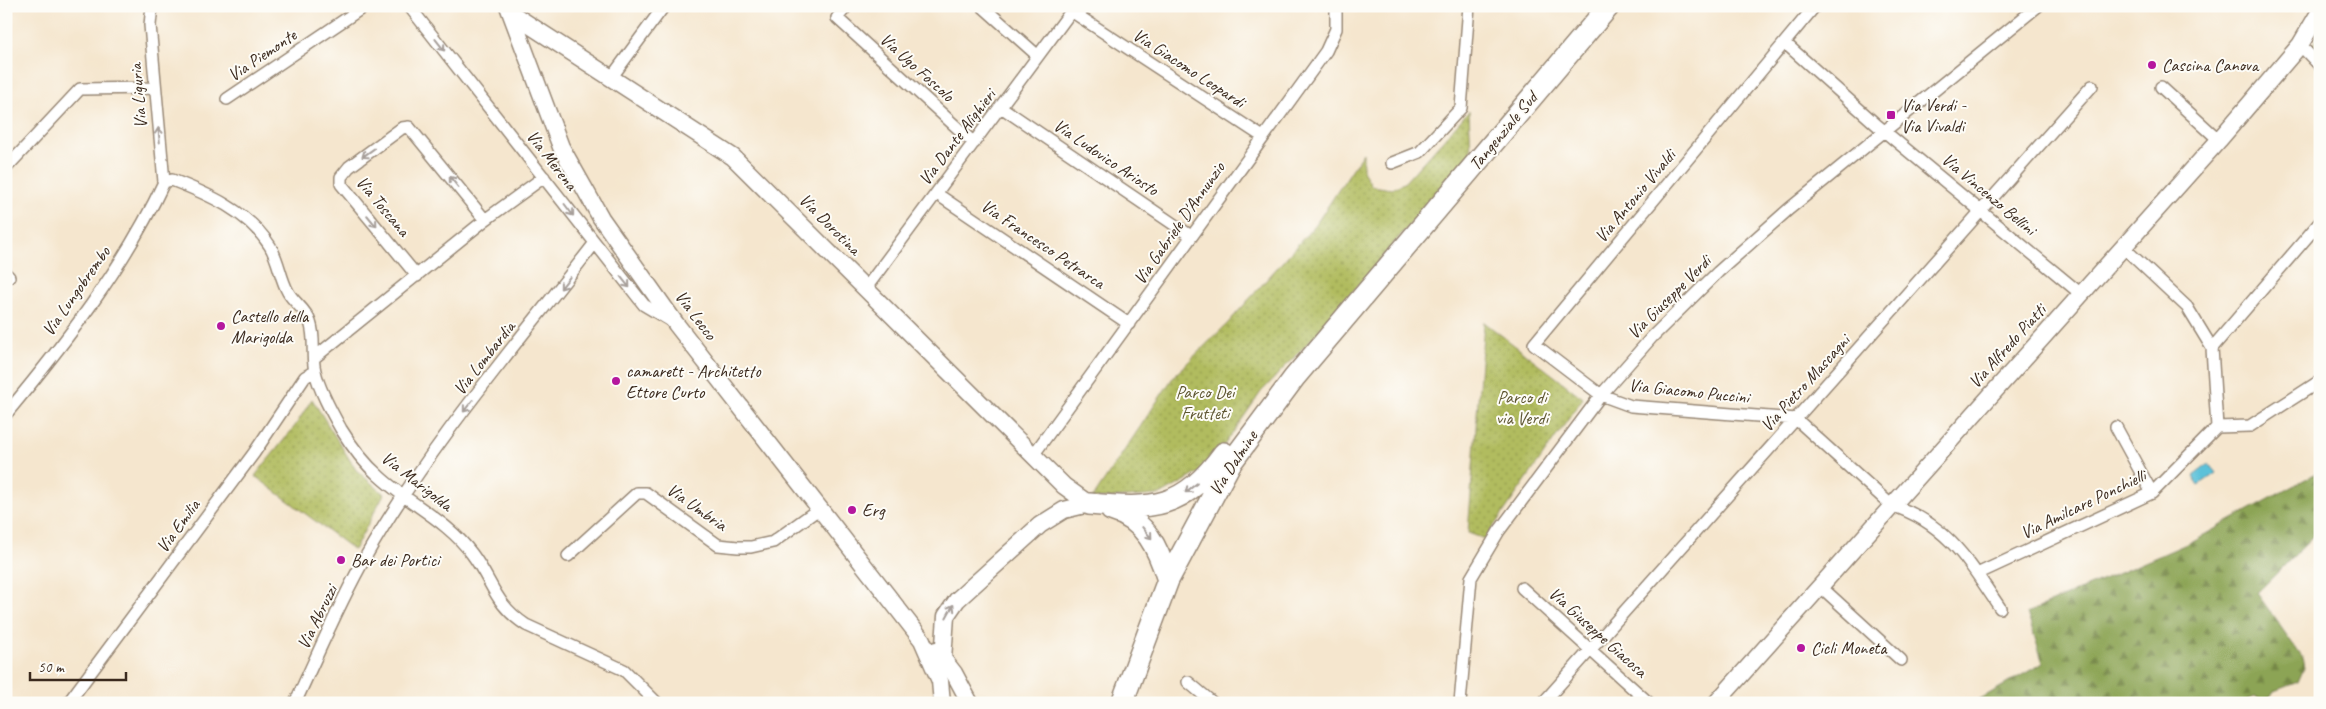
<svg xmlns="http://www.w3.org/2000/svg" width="2326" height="709" font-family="Caveat,sans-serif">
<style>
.grass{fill:url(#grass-dots);stroke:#76733e}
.forest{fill:url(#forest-firs);stroke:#64673a}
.water{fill:#5cc1d9;stroke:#4c767c}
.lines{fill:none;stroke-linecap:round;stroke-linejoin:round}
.street-casing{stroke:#988876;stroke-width:14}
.secondary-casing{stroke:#988876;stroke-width:19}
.highway-casing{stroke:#988876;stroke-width:24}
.street{stroke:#fff;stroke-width:11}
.secondary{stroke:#fff;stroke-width:16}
.highway{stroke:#fff;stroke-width:21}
.oneway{stroke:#a79f9a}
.poi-dot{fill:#b5179e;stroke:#fdfcf7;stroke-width:2}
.labels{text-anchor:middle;stroke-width:4;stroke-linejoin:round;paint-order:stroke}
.street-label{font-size:18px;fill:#3b2a1e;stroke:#fdfcf7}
.poi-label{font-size:18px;fill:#3b2a1e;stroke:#fdfcf7;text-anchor:start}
.park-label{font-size:18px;fill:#5e5631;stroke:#fdfcf7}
</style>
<defs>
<pattern id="grass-dots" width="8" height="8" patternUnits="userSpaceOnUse" patternTransform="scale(1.25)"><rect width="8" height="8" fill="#b1bc5e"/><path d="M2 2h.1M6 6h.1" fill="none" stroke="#91994d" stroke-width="1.8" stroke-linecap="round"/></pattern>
<pattern id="forest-firs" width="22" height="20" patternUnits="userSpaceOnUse" patternTransform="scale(1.25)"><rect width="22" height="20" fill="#8ca455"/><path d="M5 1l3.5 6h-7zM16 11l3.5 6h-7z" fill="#748646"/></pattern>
</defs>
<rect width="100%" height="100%" fill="#fdfcf7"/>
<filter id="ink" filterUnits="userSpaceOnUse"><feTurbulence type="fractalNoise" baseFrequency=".02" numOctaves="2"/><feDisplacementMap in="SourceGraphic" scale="10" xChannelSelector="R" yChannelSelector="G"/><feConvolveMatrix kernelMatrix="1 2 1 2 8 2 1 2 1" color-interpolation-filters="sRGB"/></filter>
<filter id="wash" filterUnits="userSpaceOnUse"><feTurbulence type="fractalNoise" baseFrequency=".0096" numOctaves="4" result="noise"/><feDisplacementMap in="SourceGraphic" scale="20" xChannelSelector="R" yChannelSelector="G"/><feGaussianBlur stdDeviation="1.12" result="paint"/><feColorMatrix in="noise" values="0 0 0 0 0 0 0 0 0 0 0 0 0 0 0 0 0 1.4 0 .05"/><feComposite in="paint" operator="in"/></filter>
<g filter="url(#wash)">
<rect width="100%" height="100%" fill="#f5e6ce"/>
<path class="grass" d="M 2320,33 L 2320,58 L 2312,49 Z
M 1469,111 L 1471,153 L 1318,332 L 1261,392 L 1218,454 L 1202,471 L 1160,495 L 1092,499 L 1174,376 L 1228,323 L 1316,224 L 1363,153 L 1363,171 L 1372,186 L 1392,189 L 1405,182 Z
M 1484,322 L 1583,398 L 1485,539 L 1468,533 Z
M 312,399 L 356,470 L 384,494 L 354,550 L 255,476 L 295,426 Z"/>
<path class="forest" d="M 2320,471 L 2320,530 L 2257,593 L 2302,657 L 2304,668 L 2298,682 L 2274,691 L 2270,697 L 2262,700 L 2255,697 L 2241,703 L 1973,703 L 2043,663 L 2027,613 L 2191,542 Z"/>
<path class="water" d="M 2209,464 L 2216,473 L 2199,485 L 2193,476 Z"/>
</g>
<g filter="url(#ink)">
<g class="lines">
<g class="street-casing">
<path id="street" d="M 152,6 L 150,25 L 164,182
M 409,6 L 644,305 L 671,321
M 847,6 L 837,18 L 974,143
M 982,6 L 1038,56
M 1815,6 L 1534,344 L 1601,395 L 1631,406 L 1796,419 L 1891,505 C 1947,523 1969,562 2000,608
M 1071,11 L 1263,137
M 1785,43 L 1878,126 L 2081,294
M 2300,45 L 2320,66
M 611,78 L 664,6
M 2161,87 L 2219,140
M 227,99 L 365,6
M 1001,107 L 1191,236
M 1392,163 L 1420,152 L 1461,108 L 1469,6
M 6,168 L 80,89 L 154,88
M 164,182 L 172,180 C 208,194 248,211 270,246 C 279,261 280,278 288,292 C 294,303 306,309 310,322 C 316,338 311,355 315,371 C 319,390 332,413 341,429 C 352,447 364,463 379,476 C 409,504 447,520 472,554 C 493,582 494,604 526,625 L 624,670 L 657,703
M 937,194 L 1129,324
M 2122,246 L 2187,307 L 2212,348 L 2217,427
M 6,274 L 9,277
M 417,276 L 341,184 L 341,177 L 349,167 L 402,128 L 409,127 L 485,220
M 866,288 L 1075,6
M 2212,348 L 2320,222
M 314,358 L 485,220 L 544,177
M 6,414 C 65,343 125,266 164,182
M 2116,427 L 2152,493
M 1034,454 L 1326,51 L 1336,29 L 1336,6
M 568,556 L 637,493 L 646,493 L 718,545 L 738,547 L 751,547 L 773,542 L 820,508
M 1977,574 L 2152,493 L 2217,427 L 2250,426 L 2320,381
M 1820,586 L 1901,660
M 1522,588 L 1649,703
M 1188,682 L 1213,703
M 68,703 L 254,453 L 305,377 L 315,371
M 295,703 C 318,654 339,603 366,556 C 430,444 516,345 594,244
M 1460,703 L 1471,578 L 1499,531 L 1601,395 L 1652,337 L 1718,272 L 1789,209 L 2038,6
M 1543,703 L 2092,86"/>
</g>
<g class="secondary-casing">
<path id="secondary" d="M 508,6 L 561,147 L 601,218 L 676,324 L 922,640 L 940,681 L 942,703
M 511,13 L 733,157 L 1064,486 L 1089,504
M 936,650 L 954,673 L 970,703
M 943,659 L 946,616 L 957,600 L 1040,525 L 1064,510 L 1089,504
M 1716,703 L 2219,140 L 2300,45 L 2320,11"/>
</g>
<g class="highway-casing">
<path id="highway" d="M 1089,504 C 1154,510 1183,509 1224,453
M 1111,510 C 1146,520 1158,548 1168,580
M 1122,703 L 1168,580 L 1230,464 L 1294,378 L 1609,6"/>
</g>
<use href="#street" class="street"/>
<use href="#secondary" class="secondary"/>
<use href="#highway" class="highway"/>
</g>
<defs><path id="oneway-shaft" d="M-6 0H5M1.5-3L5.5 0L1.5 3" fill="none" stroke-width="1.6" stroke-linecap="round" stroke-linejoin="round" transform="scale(1.25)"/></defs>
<g class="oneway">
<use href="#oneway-shaft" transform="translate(440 45) rotate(52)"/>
<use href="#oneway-shaft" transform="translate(159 135) rotate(-96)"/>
<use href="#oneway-shaft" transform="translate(368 153) rotate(144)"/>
<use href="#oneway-shaft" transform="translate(454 182) rotate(-129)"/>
<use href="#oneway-shaft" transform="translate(569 210) rotate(53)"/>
<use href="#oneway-shaft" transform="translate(372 221) rotate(50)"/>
<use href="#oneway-shaft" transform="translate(625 282) rotate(51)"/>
<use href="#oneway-shaft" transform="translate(565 283) rotate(128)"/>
<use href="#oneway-shaft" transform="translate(468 406) rotate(128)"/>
<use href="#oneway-shaft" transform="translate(1191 488) rotate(142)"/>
<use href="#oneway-shaft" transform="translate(1147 533) rotate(51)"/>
<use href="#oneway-shaft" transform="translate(950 611) rotate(-61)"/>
</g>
</g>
<g class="poi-dot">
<circle cx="2152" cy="65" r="5"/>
<rect x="1886" y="110" width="10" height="10" rx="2.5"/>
<circle cx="221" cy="326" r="5"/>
<circle cx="616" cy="381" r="5"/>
<circle cx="852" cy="510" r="5"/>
<circle cx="341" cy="560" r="5"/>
<circle cx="1801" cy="648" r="5"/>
</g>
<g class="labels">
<g class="street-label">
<text transform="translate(262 55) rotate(-34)" y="6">Via Piemonte</text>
<text transform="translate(917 67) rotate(42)" y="6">Via Ugo Foscolo</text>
<text transform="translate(1189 68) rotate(33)" y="6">Via Giacomo Leopardi</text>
<text transform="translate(138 96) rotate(-95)" y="6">Via Liguria</text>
<text transform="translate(1503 131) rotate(-50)" y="6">Tangenziale Sud</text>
<text transform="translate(957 137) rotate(-53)" y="6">Via Dante Alighieri</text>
<text transform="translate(1106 157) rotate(34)" y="6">Via Ludovico Ariosto</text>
<text transform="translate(552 160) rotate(52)" y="6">Via Merena</text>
<text transform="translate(1989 194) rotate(40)" y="6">Via Vincenzo Bellini</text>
<text transform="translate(1635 196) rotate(-50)" y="6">Via Antonio Vivaldi</text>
<text transform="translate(383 206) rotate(50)" y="6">Via Toscana</text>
<text transform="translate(1179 223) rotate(-55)" y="6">Via Gabriele D'Annunzio</text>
<text transform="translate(830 224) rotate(45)" y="6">Via Dorotina</text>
<text transform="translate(1043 244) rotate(34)" y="6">Via Francesco Petrarca</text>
<text transform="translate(76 291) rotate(-55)" y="6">Via Lungobrembo</text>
<text transform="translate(1669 297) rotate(-45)" y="6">Via Giuseppe Verdi</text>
<text transform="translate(696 315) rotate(53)" y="6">Via Lecco</text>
<text transform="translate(2007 346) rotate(-48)" y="6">Via Alfredo Piatti</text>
<text transform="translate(484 358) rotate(-52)" y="6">Via Lombardia</text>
<text transform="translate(1805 383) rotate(-48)" y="6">Via Pietro Mascagni</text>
<text transform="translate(1689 391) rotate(6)" y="6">Via Giacomo Puccini</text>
<text transform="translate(1233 463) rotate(-57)" y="6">Via Dalmine</text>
<text transform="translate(417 481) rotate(38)" y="6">Via Marigolda</text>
<text transform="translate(2083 504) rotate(-26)" y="6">Via Amilcare Ponchielli</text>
<text transform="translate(697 507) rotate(35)" y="6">Via Umbria</text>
<text transform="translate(178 526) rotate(-54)" y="6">Via Emilia</text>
<text transform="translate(317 617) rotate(-64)" y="6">Via Abruzzi</text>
<text transform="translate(1598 632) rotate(42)" y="6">Via Giuseppe Giacosa</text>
</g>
<g class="poi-label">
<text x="2162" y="71">Cascina Canova</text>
<text x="1901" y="111">Via Verdi -<tspan x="1901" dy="21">Via Vivaldi</tspan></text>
<text x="231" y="322">Castello della<tspan x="231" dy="21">Marigolda</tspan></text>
<text x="626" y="377">camarett - Architetto<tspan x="626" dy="21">Ettore Curto</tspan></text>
<text x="862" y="516">Erg</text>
<text x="351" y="566">Bar dei Portici</text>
<text x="1811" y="654">Cicli Moneta</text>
</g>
<g class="park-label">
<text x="1205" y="398">Parco Dei<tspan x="1205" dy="21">Frutteti</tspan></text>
<text x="1522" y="403">Parco di<tspan x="1522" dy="21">via Verdi</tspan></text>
</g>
</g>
<rect width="2326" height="709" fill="none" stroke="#fdfcf7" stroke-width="25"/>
<path d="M30 672v8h96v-8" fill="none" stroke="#3b2a1e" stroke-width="2.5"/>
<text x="38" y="672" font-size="15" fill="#3b2a1e" stroke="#fdfcf7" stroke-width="4" paint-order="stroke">50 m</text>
</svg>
